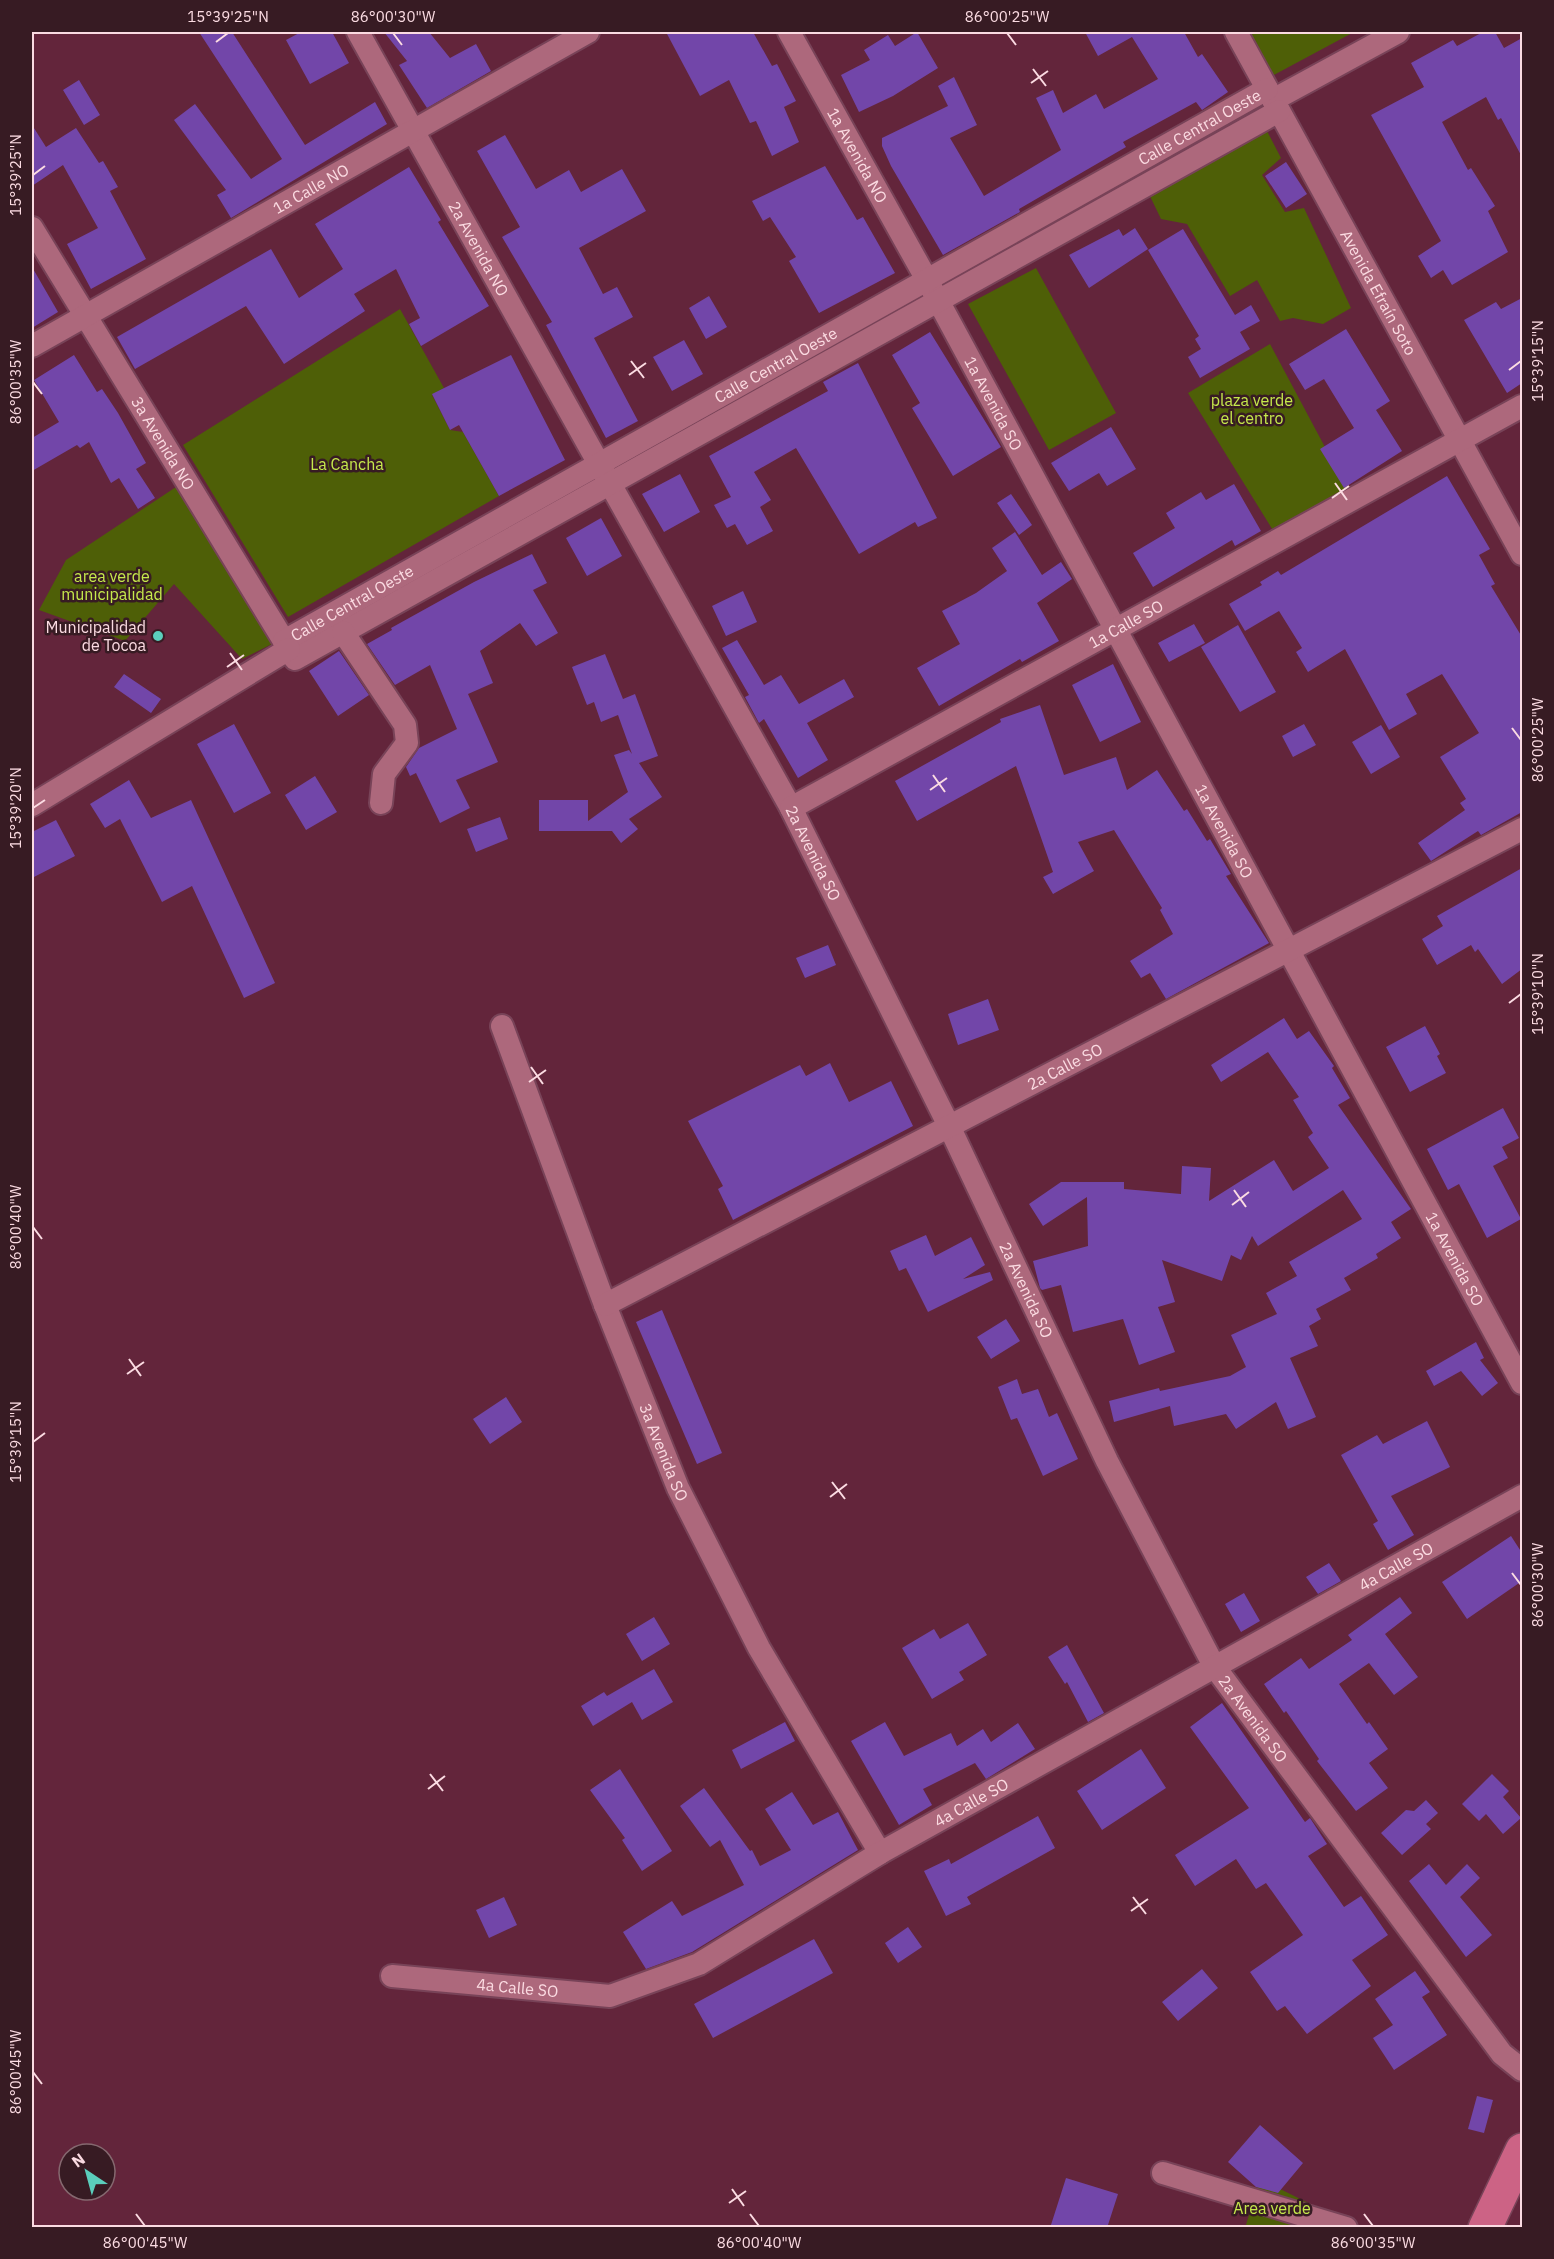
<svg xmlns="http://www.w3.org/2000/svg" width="1554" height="2259" font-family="'IBM Plex Sans',sans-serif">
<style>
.green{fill:#4e5f07}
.building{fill:#7246a9}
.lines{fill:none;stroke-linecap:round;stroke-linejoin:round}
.minor-casing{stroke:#784358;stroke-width:26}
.primary-casing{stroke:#784358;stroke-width:36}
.minor{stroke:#ad687c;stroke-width:22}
.primary{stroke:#cc6385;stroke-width:33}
.ticks{fill:none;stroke:#fbdbe2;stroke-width:2}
.poi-dot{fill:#5bcebc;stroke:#371b23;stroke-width:2}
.labels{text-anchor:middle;stroke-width:5;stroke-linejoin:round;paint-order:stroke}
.street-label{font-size:16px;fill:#fbdbe2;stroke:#371b23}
.park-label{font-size:16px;fill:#c6ea4c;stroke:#371b23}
.poi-label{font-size:16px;fill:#fbdbe2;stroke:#371b23;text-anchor:end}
.neatline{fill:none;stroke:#fbdbe2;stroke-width:2}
.ticks-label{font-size:15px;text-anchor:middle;fill:#fbdbe2}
</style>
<rect width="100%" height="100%" fill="#63253b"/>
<path class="green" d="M 1249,32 L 1354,32 L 1272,76 Z
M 1262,127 L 1267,131 L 1281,158 L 1262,175 L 1285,212 L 1304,208 L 1351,308 L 1323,324 L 1293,318 L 1280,321 L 1257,280 L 1230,296 L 1187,224 L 1161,219 L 1148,192 Z
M 1036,268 L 1116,413 L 1049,450 L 968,304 Z
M 400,309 L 444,388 L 432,395 L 450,430 L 463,432 L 499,496 L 288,617 L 183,445 Z
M 1270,344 L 1350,494 L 1274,532 L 1188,393 Z
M 182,483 L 278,641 L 242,659 L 174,584 L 125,641 L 39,610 L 66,560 Z
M 1260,2179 L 1357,2227 L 1245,2228 Z"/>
<path class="building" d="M 199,32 L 232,32 L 305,145 L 375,102 L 387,124 L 231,218 L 217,195 L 226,190 L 174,120 L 195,104 L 251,179 L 282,159 Z
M 301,32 L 332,32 L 349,63 L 310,84 L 286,40 Z
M 384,32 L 429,32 L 450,58 L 476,44 L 491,71 L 427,108 L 399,65 L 407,61 Z
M 666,32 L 753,32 L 772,66 L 777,64 L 796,101 L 784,107 L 799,142 L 772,156 L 756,121 L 750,123 L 729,80 L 700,96 Z
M 917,32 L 938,68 L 893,96 L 859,112 L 841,75 L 870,60 L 864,50 L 888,35 L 895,46 Z
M 1085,32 L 1184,32 L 1198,57 L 1202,54 L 1228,92 L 1202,110 L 1196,102 L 1123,142 L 1126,147 L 1019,209 L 1020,212 L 943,255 L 891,166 L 882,146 L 882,138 L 948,106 L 938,86 L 954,77 L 977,125 L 950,138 L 984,196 L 1061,150 L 1036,98 L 1053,90 L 1063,113 L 1096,94 L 1104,109 L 1158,79 L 1132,37 L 1098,56 Z
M 1483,32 L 1495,32 L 1504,48 L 1522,38 L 1522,157 L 1501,118 L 1498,120 L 1486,97 L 1442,122 L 1468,170 L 1471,168 L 1495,206 L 1488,211 L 1508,252 L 1452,285 L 1443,270 L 1431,278 L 1418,256 L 1441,241 L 1371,115 L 1424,87 L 1411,63 L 1453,40 L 1457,46 Z
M 79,80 L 100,115 L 84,125 L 63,90 Z
M 32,125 L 46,147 L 76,128 L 99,163 L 103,161 L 118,187 L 110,191 L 146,259 L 91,289 L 67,244 L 98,228 L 63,165 L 32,186 Z
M 505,135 L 536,189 L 569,170 L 581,192 L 622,169 L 646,211 L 579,248 L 603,294 L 617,287 L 633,317 L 594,338 L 638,421 L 606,438 L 546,325 L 552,322 L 502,237 L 520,227 L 477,151 Z
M 1286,162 L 1307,194 L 1286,208 L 1265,176 Z
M 825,166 L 857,220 L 863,217 L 895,273 L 819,313 L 789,261 L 796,257 L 770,217 L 763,221 L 752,201 Z
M 409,167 L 441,220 L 438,222 L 489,306 L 421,346 L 409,324 L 420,318 L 396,269 L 354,294 L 365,311 L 284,364 L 246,306 L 135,369 L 117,337 L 271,249 L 299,298 L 343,269 L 315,224 Z
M 1135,228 L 1148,249 L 1089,288 L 1069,255 L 1119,229 L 1123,236 Z
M 1183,229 L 1235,315 L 1251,305 L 1260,321 L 1240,332 L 1250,349 L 1200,378 L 1188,357 L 1201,349 L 1195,339 L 1199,336 L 1148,250 Z
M 32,267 L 58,312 L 32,328 Z
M 709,296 L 727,327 L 706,339 L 689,308 Z
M 1522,298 L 1522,383 L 1507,393 L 1464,320 L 1496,302 L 1501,309 Z
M 1346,329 L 1390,401 L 1376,410 L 1402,451 L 1344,488 L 1320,449 L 1354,428 L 1324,379 L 1305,390 L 1289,364 Z
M 930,332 L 1001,447 L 953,476 L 912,408 L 920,403 L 892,355 Z
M 684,340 L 703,374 L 672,391 L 653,357 Z
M 74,355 L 97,392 L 102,389 L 118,413 L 146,463 L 136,469 L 155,498 L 138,509 L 119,478 L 111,483 L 89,442 L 80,448 L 77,445 L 32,471 L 32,438 L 59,422 L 34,380 Z
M 511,355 L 565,460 L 499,496 L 459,425 L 450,430 L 432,394 Z
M 858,363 L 937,518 L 918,527 L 915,522 L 859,554 L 796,448 L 754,472 L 771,500 L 760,507 L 773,531 L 747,545 L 735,524 L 727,528 L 714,505 L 731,497 L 709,456 L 828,391 L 823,382 Z
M 1111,427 L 1136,469 L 1107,486 L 1099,473 L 1069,491 L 1051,463 Z
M 680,474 L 700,512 L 664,532 L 642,494 Z
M 1447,476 L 1490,549 L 1479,555 L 1495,584 L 1491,586 L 1522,637 L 1522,812 L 1481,835 L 1478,831 L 1431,861 L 1418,843 L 1465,810 L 1460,803 L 1466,799 L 1440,757 L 1479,733 L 1442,674 L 1406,694 L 1417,714 L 1389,730 L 1345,649 L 1308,672 L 1296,652 L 1302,648 L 1279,611 L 1245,631 L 1229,604 L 1262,585 L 1260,582 L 1278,571 L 1281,575 Z
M 1234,484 L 1261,531 L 1235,546 L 1232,540 L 1153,587 L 1133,553 L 1175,528 L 1166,513 L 1201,492 L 1206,500 Z
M 1011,494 L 1032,525 L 1019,535 L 997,503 Z
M 601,518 L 622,556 L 587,576 L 566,538 Z
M 1015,532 L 1042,575 L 1061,562 L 1072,579 L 1037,603 L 1059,641 L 1022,662 L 1020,659 L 939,706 L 917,668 L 960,644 L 942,611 L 976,593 L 1007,571 L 992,548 Z
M 532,554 L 547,583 L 533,590 L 558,633 L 536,646 L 520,623 L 480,651 L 493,683 L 468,694 L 498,762 L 456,780 L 470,808 L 440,823 L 416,773 L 410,776 L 406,767 L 419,748 L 457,729 L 430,665 L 395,685 L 367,644 L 392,630 L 391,628 L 474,582 Z
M 743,591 L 757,622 L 726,636 L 712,606 Z
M 1194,624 L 1205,643 L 1169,662 L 1158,643 Z
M 1238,625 L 1276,692 L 1240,712 L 1201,647 Z
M 737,640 L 764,685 L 781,675 L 799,704 L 844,679 L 854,697 L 807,723 L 828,760 L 798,778 L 764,719 L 759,723 L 745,697 L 749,695 L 722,648 Z
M 339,651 L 369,695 L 338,716 L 309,671 Z
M 605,654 L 623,699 L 635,694 L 658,756 L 639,763 L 662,797 L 629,819 L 638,829 L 621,843 L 612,831 L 539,831 L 539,800 L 588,800 L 588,821 L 628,792 L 614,755 L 629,750 L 632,754 L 618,715 L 601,722 L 594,702 L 587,705 L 572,667 Z
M 1113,664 L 1141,722 L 1100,742 L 1072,685 Z
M 124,674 L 161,699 L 151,713 L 114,687 Z
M 1040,705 L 1064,775 L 1116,757 L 1127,790 L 1157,770 L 1184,811 L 1187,809 L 1207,841 L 1210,839 L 1231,874 L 1226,876 L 1269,943 L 1166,999 L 1150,973 L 1141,978 L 1130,961 L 1173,934 L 1160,910 L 1162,908 L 1114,830 L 1078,842 L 1094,871 L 1053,894 L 1043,877 L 1053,872 L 1016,766 L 917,821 L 895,781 L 1001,722 L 1000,719 Z
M 234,724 L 271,793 L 234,813 L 197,744 Z
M 1304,724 L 1316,745 L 1293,757 L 1282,736 Z
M 1381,725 L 1400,757 L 1371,774 L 1352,742 Z
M 315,776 L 337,812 L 306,830 L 285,795 Z
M 129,780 L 151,818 L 191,800 L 275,983 L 244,998 L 192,886 L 162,902 L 120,819 L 105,828 L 90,804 Z
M 500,817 L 508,839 L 476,852 L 467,829 Z
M 56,820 L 75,856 L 32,878 L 32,832 Z
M 1522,868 L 1522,969 L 1502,984 L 1478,949 L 1475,952 L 1471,945 L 1437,965 L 1422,939 L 1443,926 L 1437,916 Z
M 828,945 L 836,965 L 805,978 L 796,958 Z
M 988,999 L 999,1030 L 958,1045 L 948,1014 Z
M 1284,1018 L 1297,1039 L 1309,1031 L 1334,1066 L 1332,1068 L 1350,1098 L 1338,1105 L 1411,1209 L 1391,1222 L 1401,1238 L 1376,1254 L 1378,1258 L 1344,1278 L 1351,1290 L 1316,1309 L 1321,1319 L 1309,1326 L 1318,1346 L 1290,1358 L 1316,1417 L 1288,1429 L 1276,1402 L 1236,1429 L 1226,1414 L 1174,1426 L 1170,1406 L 1114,1422 L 1109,1401 L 1159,1388 L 1160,1391 L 1230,1376 L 1246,1367 L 1231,1335 L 1277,1314 L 1266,1293 L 1297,1276 L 1289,1262 L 1362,1219 L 1343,1190 L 1258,1246 L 1252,1236 L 1241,1260 L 1231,1255 L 1222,1281 L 1162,1260 L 1175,1302 L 1158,1307 L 1175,1352 L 1139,1365 L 1123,1319 L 1073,1332 L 1061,1285 L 1042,1290 L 1040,1288 L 1033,1261 L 1088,1246 L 1087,1197 L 1043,1226 L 1029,1204 L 1061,1182 L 1124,1182 L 1124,1189 L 1181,1194 L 1182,1166 L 1211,1168 L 1209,1201 L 1274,1160 L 1293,1191 L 1329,1168 L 1308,1137 L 1313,1133 L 1293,1100 L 1299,1097 L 1268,1052 L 1221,1082 L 1211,1065 Z
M 1425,1026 L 1440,1054 L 1437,1056 L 1446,1073 L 1410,1092 L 1386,1047 Z
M 830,1063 L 849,1102 L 891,1081 L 913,1126 L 733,1220 L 718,1189 L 723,1186 L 688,1121 L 800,1065 L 806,1076 Z
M 1503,1108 L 1519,1138 L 1502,1147 L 1508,1158 L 1493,1166 L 1521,1219 L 1487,1238 L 1459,1184 L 1448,1190 L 1427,1149 Z
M 926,1235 L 935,1256 L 971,1237 L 985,1265 L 963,1279 L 990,1272 L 993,1280 L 928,1312 L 906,1268 L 899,1271 L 890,1251 Z
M 662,1310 L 722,1453 L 697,1464 L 636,1322 Z
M 1006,1319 L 1020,1341 L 991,1359 L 977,1337 Z
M 1476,1342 L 1484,1358 L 1480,1360 L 1498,1383 L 1482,1396 L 1461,1371 L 1434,1386 L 1426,1371 Z
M 1017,1379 L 1022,1394 L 1038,1389 L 1049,1417 L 1057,1413 L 1078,1459 L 1043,1476 L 1017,1418 L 1011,1420 L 998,1387 Z
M 506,1397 L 522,1422 L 490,1444 L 473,1419 Z
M 1427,1421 L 1450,1467 L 1391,1496 L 1414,1535 L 1388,1550 L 1373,1524 L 1378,1521 L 1341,1455 L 1377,1435 L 1383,1444 Z
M 1511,1536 L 1522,1553 L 1522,1581 L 1467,1619 L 1442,1582 Z
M 1329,1563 L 1341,1581 L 1318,1594 L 1306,1577 Z
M 1244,1593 L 1260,1621 L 1241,1632 L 1225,1604 Z
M 1400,1597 L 1412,1613 L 1385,1634 L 1418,1677 L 1394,1695 L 1369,1663 L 1339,1684 L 1367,1724 L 1369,1722 L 1388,1749 L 1369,1763 L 1388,1788 L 1356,1811 L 1317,1761 L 1319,1759 L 1286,1711 L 1284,1713 L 1264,1684 L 1301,1658 L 1309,1669 L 1352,1640 L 1348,1635 Z
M 654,1617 L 670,1644 L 642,1661 L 626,1634 Z
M 968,1623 L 987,1655 L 959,1672 L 964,1680 L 932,1699 L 902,1648 L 934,1629 L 940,1639 Z
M 1067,1645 L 1104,1713 L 1088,1722 L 1067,1682 L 1065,1684 L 1048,1657 Z
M 654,1669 L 673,1702 L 642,1720 L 632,1702 L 593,1726 L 581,1706 L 604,1692 L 607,1696 Z
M 1222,1703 L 1305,1822 L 1310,1818 L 1327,1844 L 1308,1856 L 1344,1907 L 1361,1896 L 1388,1935 L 1352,1960 L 1371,1986 L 1307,2034 L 1285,2006 L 1277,2011 L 1250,1972 L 1303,1935 L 1266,1883 L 1256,1889 L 1236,1859 L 1195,1886 L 1175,1855 L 1249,1808 L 1190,1727 Z
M 785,1722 L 795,1741 L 741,1769 L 732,1750 Z
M 885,1722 L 904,1756 L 951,1733 L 957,1746 L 983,1729 L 991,1742 L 1018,1723 L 1035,1749 L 986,1779 L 975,1763 L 923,1789 L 932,1805 L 899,1825 L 851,1741 Z
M 1141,1749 L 1166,1788 L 1102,1830 L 1077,1791 Z
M 620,1769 L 672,1851 L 642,1871 L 622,1840 L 625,1838 L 590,1790 Z
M 1492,1774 L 1509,1791 L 1503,1797 L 1521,1818 L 1503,1834 L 1486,1814 L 1479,1821 L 1462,1804 Z
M 704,1788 L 750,1851 L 752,1850 L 760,1866 L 791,1850 L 765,1809 L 792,1792 L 813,1825 L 838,1812 L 858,1850 L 692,1952 L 646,1969 L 623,1932 L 672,1901 L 682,1916 L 744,1885 L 720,1840 L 710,1847 L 680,1806 Z
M 1426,1800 L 1438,1813 L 1426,1824 L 1431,1829 L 1402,1855 L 1381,1833 L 1406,1810 L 1414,1811 Z
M 1038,1816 L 1055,1848 L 967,1897 L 971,1904 L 946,1916 L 924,1871 L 949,1859 L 951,1864 Z
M 1429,1864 L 1446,1885 L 1467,1864 L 1480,1878 L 1460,1897 L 1492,1935 L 1466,1957 L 1409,1881 Z
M 504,1897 L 517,1925 L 489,1938 L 476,1910 Z
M 908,1927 L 922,1947 L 898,1963 L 885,1943 Z
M 814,1939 L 833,1973 L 713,2038 L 694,2004 Z
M 1202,1969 L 1218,1988 L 1178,2021 L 1162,2002 Z
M 1415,1971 L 1430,1992 L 1422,1997 L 1447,2035 L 1394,2070 L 1373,2038 L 1393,2025 L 1375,1999 Z
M 1477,2096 L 1493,2100 L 1484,2133 L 1468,2129 Z
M 1260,2125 L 1303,2163 L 1278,2193 L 1256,2187 L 1228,2162 Z
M 1066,2178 L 1118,2194 L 1107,2228 L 1050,2228 Z"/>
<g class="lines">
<g class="minor-casing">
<g id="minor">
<path id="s1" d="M 358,32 L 791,808 L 949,1126 L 1107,1461 L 1214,1666 L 1502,2054 L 1522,2070"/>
<path id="s2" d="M 789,32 L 927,280 L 1522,1383"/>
<path id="s3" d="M 1236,32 L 1522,554"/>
<path d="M 1273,100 L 1398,32"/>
<path id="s4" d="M 32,228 L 295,659 L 1279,111"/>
<path id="s5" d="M 32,346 L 588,32"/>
<path d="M 343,632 L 405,725 L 407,743 L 384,774 L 381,803"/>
<path id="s6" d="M 284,641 L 1267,89"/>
<path d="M 32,805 L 289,649"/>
<path id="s7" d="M 791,808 L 1522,406"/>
<path id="s8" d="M 502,1026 L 605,1305 L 678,1488 L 759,1648 L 880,1853"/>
<path id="s9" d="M 605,1305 L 1522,829"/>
<path id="s10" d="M 392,1976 L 610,1996 L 699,1964 L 880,1853 L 1522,1496"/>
<path d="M 1163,2173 L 1346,2228"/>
</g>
</g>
<g class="primary-casing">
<path id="primary" d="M 1485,2228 L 1522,2150"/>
</g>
<use href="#minor" class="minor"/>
<use href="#primary" class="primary"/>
</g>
<path class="ticks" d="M 393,33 L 402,45M 1007,33 L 1016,45M 216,42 L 228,33M 1033,69 L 1046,86M 1031,83 L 1048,71M 33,175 L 45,166M 631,361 L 644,378M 1509,370 L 1521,361M 629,375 L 646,363M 33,382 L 42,394M 1335,483 L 1347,500M 1332,498 L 1349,486M 230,653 L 242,670M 227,667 L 244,655M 1512,728 L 1521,740M 933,775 L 945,792M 930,790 L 947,778M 33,808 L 45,800M 1509,1003 L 1521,994M 531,1067 L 543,1084M 529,1082 L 546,1070M 1234,1190 L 1246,1207M 1232,1205 L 1249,1192M 33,1227 L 42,1239M 129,1359 L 141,1376M 127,1374 L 144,1362M 33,1442 L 45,1433M 832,1482 L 845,1499M 830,1497 L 847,1484M 1512,1573 L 1521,1585M 430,1774 L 443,1791M 428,1789 L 445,1776M 1133,1897 L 1146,1914M 1131,1911 L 1148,1899M 33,2072 L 42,2084M 732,2189 L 744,2206M 729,2203 L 746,2191M 136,2214 L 145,2226M 750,2214 L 759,2226M 1364,2214 L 1373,2226"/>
<circle class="poi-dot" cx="158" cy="636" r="6"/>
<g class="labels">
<g class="street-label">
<text dy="6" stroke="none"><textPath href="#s6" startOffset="1050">Calle Central Oeste</textPath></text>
<text dy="6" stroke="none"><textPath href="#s2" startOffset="141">1a Avenida NO</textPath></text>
<text dy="6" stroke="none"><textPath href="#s5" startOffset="320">1a Calle NO</textPath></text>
<text dy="6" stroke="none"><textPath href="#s1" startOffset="248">2a Avenida NO</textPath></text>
<text dy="6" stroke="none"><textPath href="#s3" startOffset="297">Avenida Efraín Soto</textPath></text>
<text dy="6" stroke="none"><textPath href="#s6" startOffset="564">Calle Central Oeste</textPath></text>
<text dy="6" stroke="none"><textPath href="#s2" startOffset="424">1a Avenida SO</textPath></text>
<text dy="6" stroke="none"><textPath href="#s4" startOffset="252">3a Avenida NO</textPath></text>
<text dy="6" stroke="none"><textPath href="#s6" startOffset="78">Calle Central Oeste</textPath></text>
<text dy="6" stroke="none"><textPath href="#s7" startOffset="382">1a Calle SO</textPath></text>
<text dy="6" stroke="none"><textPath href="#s2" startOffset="910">1a Avenida SO</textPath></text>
<text dy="6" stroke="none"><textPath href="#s1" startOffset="939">2a Avenida SO</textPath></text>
<text dy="6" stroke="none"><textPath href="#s9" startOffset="518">2a Calle SO</textPath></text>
<text dy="6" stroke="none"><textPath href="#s2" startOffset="1396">1a Avenida SO</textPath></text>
<text dy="6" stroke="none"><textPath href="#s1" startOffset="1425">2a Avenida SO</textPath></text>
<text dy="6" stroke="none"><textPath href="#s8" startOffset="456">3a Avenida SO</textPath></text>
<text dy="6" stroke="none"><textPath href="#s10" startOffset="1116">4a Calle SO</textPath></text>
<text dy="6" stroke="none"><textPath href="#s1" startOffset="1911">2a Avenida SO</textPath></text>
<text dy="6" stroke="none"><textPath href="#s10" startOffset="630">4a Calle SO</textPath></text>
<text dy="6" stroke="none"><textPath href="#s10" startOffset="126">4a Calle SO</textPath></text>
</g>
<g class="park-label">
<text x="1252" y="406">plaza verde<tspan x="1252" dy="18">el centro</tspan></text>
<text x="347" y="470">La Cancha</text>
<text x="112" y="582">area verde<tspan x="112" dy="18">municipalidad</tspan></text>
<text x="1272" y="2214">Area verde</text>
</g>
<g class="poi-label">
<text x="146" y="633">Municipalidad<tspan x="146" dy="18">de Tocoa</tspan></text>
</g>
</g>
<rect width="1554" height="2259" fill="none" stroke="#371b23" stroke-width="66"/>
<g transform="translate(87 2172) rotate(324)"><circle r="28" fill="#371b23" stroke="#85686f" stroke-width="1.5"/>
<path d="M0-4.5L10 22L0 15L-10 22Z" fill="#5bcebc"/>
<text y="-9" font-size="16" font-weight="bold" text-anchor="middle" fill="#fbdbe2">N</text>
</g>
<rect x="33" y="33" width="1488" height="2193" class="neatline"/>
<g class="ticks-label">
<text x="228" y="22">15°39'25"N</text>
<text x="393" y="22">86°00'30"W</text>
<text x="1007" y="22">86°00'25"W</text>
<text transform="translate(16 175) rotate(-90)" y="5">15°39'25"N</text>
<text transform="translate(1538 361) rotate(-90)" y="5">15°39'15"N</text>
<text transform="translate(16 382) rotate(-90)" y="5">86°00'35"W</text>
<text transform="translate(1538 740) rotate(-90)" y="5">86°00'25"W</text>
<text transform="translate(16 808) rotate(-90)" y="5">15°39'20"N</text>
<text transform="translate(1538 994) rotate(-90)" y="5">15°39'10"N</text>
<text transform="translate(16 1227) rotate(-90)" y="5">86°00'40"W</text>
<text transform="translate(16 1442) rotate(-90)" y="5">15°39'15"N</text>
<text transform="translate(1538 1585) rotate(-90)" y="5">86°00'30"W</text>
<text transform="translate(16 2072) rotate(-90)" y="5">86°00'45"W</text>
<text x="145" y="2248">86°00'45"W</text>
<text x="759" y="2248">86°00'40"W</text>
<text x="1373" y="2248">86°00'35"W</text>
</g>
</svg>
